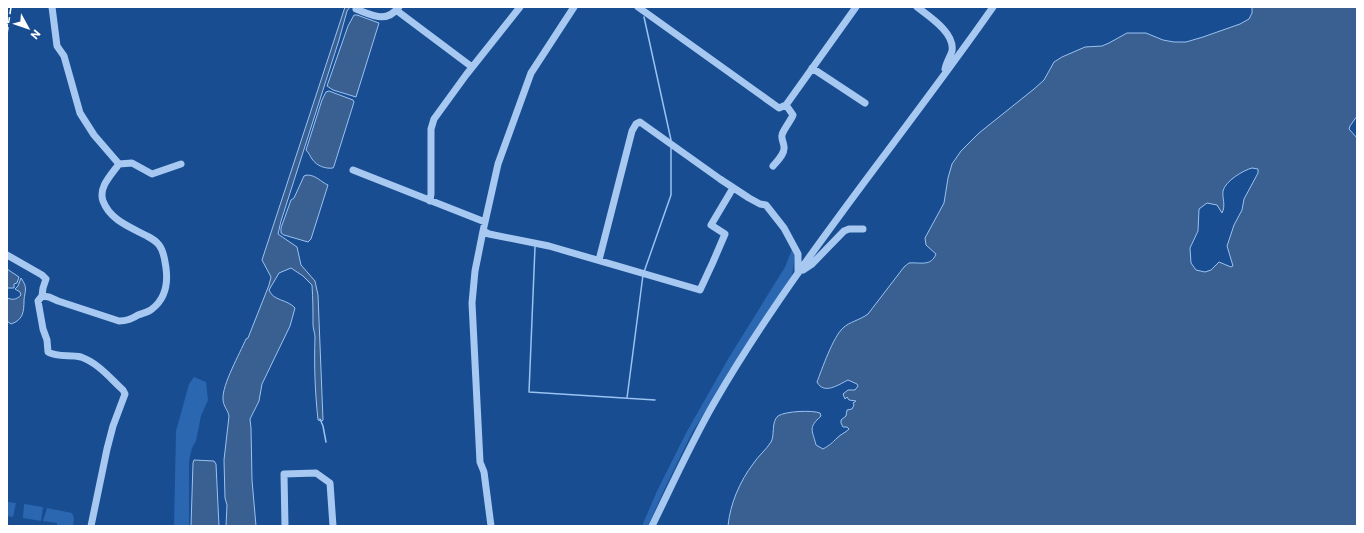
<svg xmlns="http://www.w3.org/2000/svg" width="1364" height="533" font-family="Commissioner,sans-serif">
<style>
.green{fill:#2b66b0}
.water{fill:#3a6092;stroke:#9ac2f2;fill-rule:evenodd}
.lines{fill:none;stroke-linecap:round;stroke-linejoin:round}
.stream{stroke:#9ac2f2;stroke-width:1.5}
.minor{stroke:#a7c8f0;stroke-width:7}
.rail{stroke:#fff;stroke-width:1.5;stroke-dasharray:7 3;stroke-linecap:butt}
</style>
<rect width="100%" height="100%" fill="#184d91"/>
<path class="green" d="M 793,247 L 795,255 L 792,276 L 738,357 L 692,433 L 666,486 L 648,526 L 642,526 L 657,491 L 686,433 L 728,359 L 785,267 Z
M 194,377 L 206,382 L 208,400 L 201,416 L 196,441 L 192,448 L 189,461 L 189,526 L 174,526 L 176,431 L 189,384 Z
M 7,502 L 16,503 L 13,517 L 7,516 Z
M 24,504 L 43,507 L 41,521 L 23,518 Z
M 47,508 L 72,513 L 74,518 L 73,526 L 57,526 L 57,523 L 43,521 Z"/>
<path class="water" d="M 345,7 L 350,7 L 347,11 L 339,40 L 281,221 L 278,234 L 297,247 L 301,265 L 315,281 L 318,295 L 323,420 L 322,421 L 318,420 C 315,392 314,365 315,337 C 315,333 313,329 313,325 C 313,312 313,299 312,285 L 303,276 L 291,268 L 279,273 L 269,290 C 273,301 287,299 295,308 L 290,326 L 262,384 L 259,401 L 250,419 L 251,428 L 252,480 L 256,526 L 226,526 L 227,505 L 225,498 L 224,460 L 229,416 C 228,410 223,406 223,399 C 222,385 240,353 246,339 L 248,338 L 269,285 L 271,277 L 262,260 Z
M 1252,7 L 1357,7 L 1357,116 L 1350,126 L 1349,129 L 1357,138 L 1357,526 L 728,526 C 730,504 740,481 753,464 C 758,456 766,450 771,442 C 775,435 771,422 778,416 C 785,411 813,410 820,413 L 821,416 C 808,428 812,429 816,445 L 823,449 C 830,445 832,443 837,438 C 841,434 845,433 849,429 L 847,427 L 843,427 L 841,423 L 841,420 L 846,416 L 847,410 L 852,409 L 854,405 L 853,403 L 856,401 L 849,400 L 847,397 L 845,399 L 843,394 L 848,390 L 855,390 L 858,386 L 857,384 L 848,380 C 838,385 824,395 817,382 C 822,369 833,337 843,328 C 849,322 860,320 868,314 L 904,267 L 909,263 C 920,262 931,267 936,254 L 926,245 L 925,238 L 944,203 L 948,178 L 952,164 L 961,151 L 979,133 L 1034,89 L 1044,80 L 1054,62 L 1062,57 L 1085,47 L 1102,46 L 1109,43 L 1127,33 L 1146,33 L 1163,40 L 1174,42 L 1186,42 L 1203,37 L 1240,24 L 1249,19 L 1252,13 ZM 1252,168 L 1258,169 L 1258,173 L 1244,199 L 1242,210 L 1234,225 L 1227,246 L 1233,266 L 1231,267 L 1219,262 L 1211,270 L 1205,272 L 1196,270 L 1191,263 L 1190,248 L 1198,231 L 1199,209 L 1207,203 L 1217,205 L 1222,213 C 1226,205 1222,198 1223,191 C 1225,181 1244,170 1252,168 Z
M 354,15 L 357,15 L 379,23 L 356,97 L 333,90 L 327,86 L 348,26 Z
M 329,91 L 353,100 L 354,102 L 334,166 L 333,168 C 325,169 317,166 312,159 C 310,156 309,153 306,150 L 322,100 L 326,92 Z
M 307,175 C 316,175 321,182 328,185 L 311,239 L 308,242 L 284,235 L 281,233 L 281,228 L 291,200 L 294,198 L 304,176 Z
M 7,269 L 19,277 L 17,283 L 14,284 L 14,288 L 7,288 Z
M 21,278 C 28,288 25,290 24,300 C 24,312 23,320 11,324 L 7,321 L 7,298 C 13,300 16,300 21,295 L 20,292 L 15,289 L 18,286 Z
M 194,460 L 214,461 L 216,464 L 219,526 L 191,526 L 193,463 Z"/>
<g class="lines">
<path class="stream" d="M 644,17 L 671,140
M 535,247 L 529,392 L 655,400
M 644,272 L 671,195 L 671,148
M 627,398 L 643,275
M 320,419 L 323,426 L 326,442"/>
<path class="minor" d="M 638,7 L 779,108 L 786,105 L 856,7
M 917,7 C 930,17 955,33 952,51 C 950,57 946,63 945,69
M 356,9 C 372,15 386,24 399,7
M 396,10 L 472,67
M 812,68 L 865,103
M 119,164 L 132,163 L 152,174 L 181,164
M 773,166 C 777,161 785,154 784,147 C 784,143 781,139 782,135 C 783,130 790,122 793,115 L 786,105
M 353,170 L 485,222
M 430,201 L 431,194 L 431,129 L 434,119 L 466,75 L 520,7
M 483,231 L 489,234 L 549,246 L 700,290 L 713,262 L 725,234 L 711,225 L 733,188
M 7,255 L 42,275 L 46,279 L 43,288 L 42,296 L 49,297 L 58,301 L 119,321 C 127,321 131,319 138,315 C 143,313 149,312 152,309 C 165,299 168,283 166,268 C 165,261 164,251 159,245 C 156,241 151,238 147,236 C 130,227 110,220 103,201 C 98,187 112,174 119,164 L 94,135 L 80,113 L 64,56 L 57,46 L 52,7
M 599,260 L 632,131 L 636,124 L 640,122 L 720,179 L 749,198 L 760,204 L 766,205 L 784,228 L 798,254 L 798,273
M 803,270 L 812,264 L 844,231 L 849,229 L 863,229
M 42,296 L 38,301 L 43,329 L 47,340 L 48,352 C 58,358 70,354 81,357 C 98,363 110,378 123,390 L 125,394 L 113,426 L 107,449 L 91,526
M 285,526 L 284,474 L 316,473 L 330,483 L 333,526
M 491,526 L 484,472 L 480,462 L 472,303 L 475,271 L 483,231 L 498,164 L 531,73 L 574,7
M 652,526 C 672,485 691,443 714,403 C 795,263 901,139 993,7"/>
<path class="rail" d="M 7,34 L 11,7"/>
</g>
<rect width="1364" height="533" fill="none" stroke="#ffffff" stroke-width="16"/>
<g transform="translate(28 28) rotate(130)" stroke="#184d91" stroke-width="3" paint-order="stroke">
<path d="M0-3L7 15L0 10L-7 15Z" fill="#ffffff"/>
<text y="-6" font-size="11" font-weight="bold" text-anchor="middle" fill="#ffffff">N</text>
</g>
</svg>
